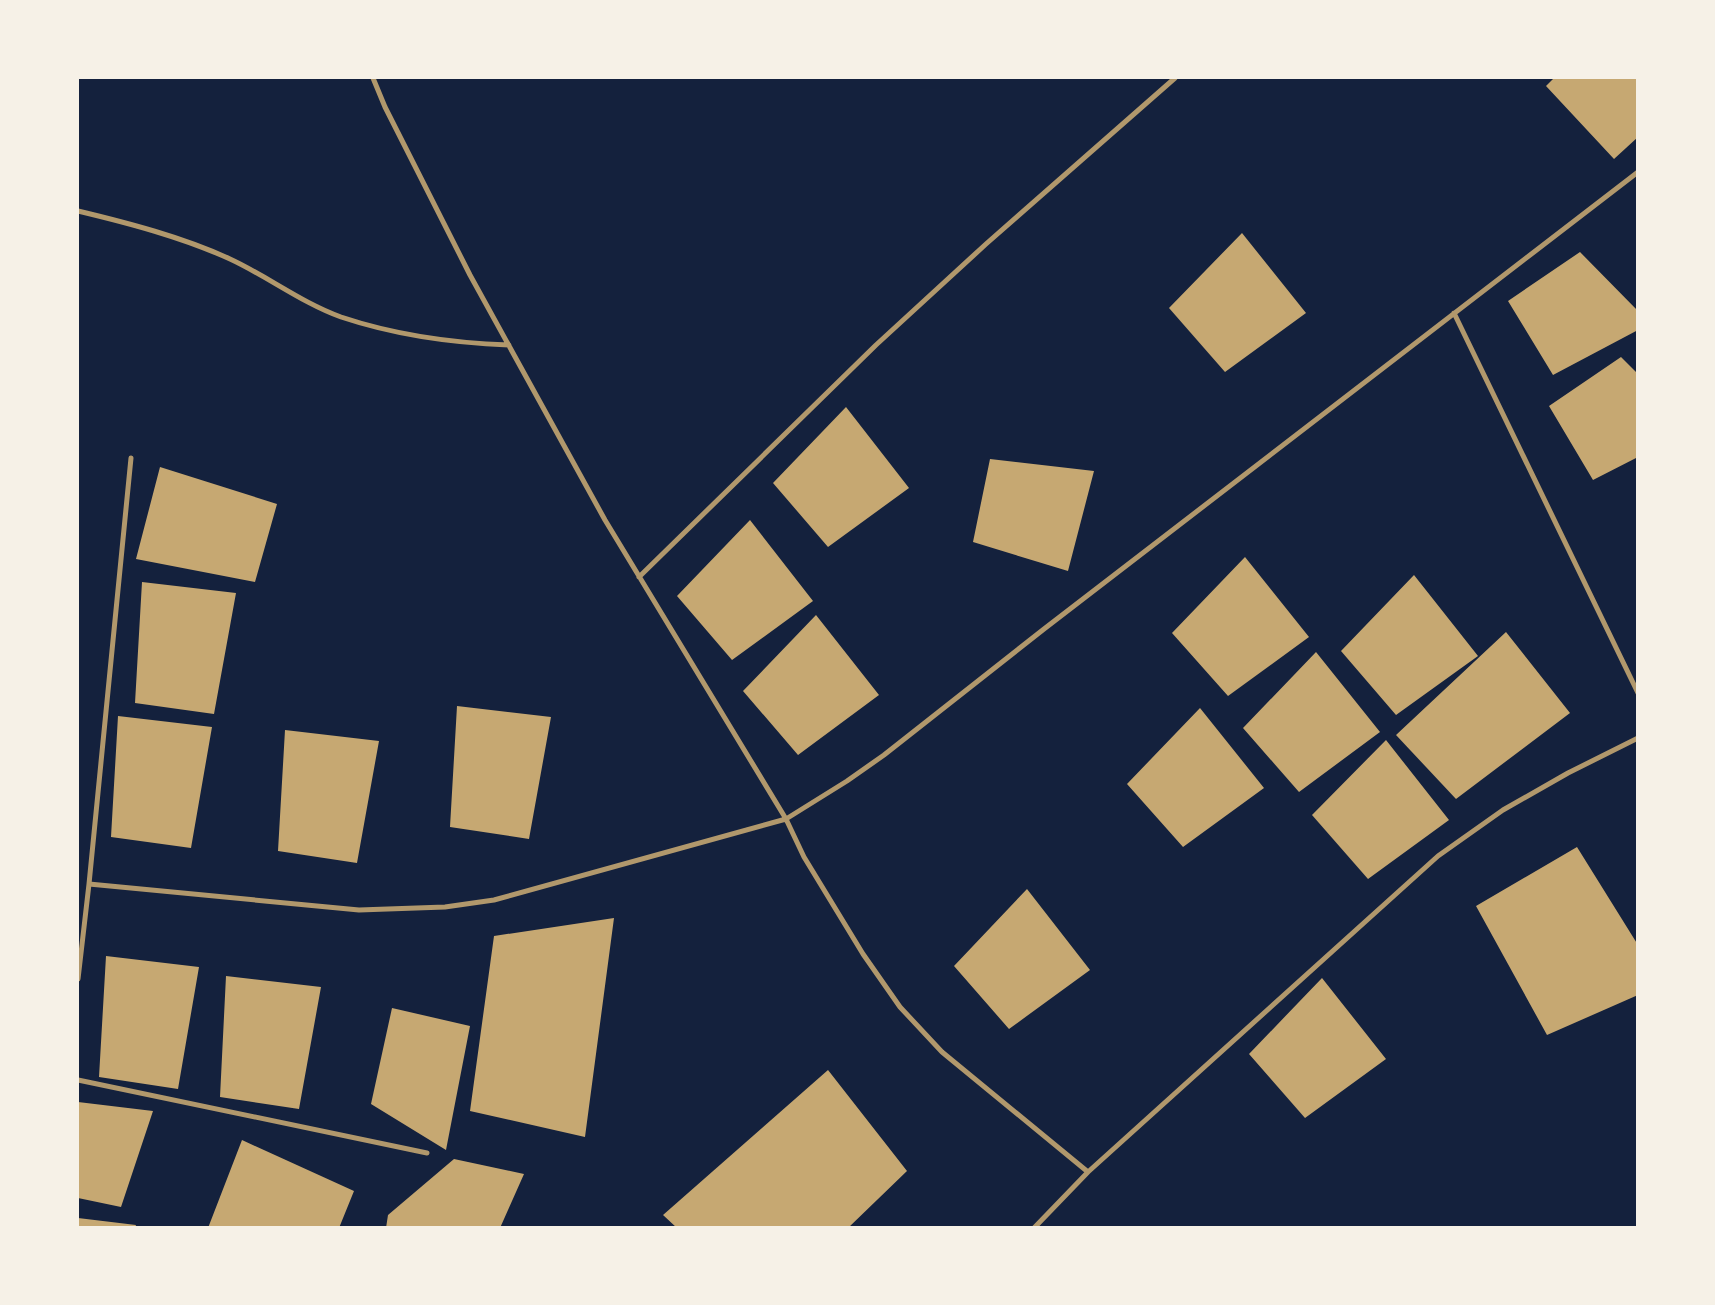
<svg xmlns="http://www.w3.org/2000/svg" width="1715" height="1305" font-family="Lora,serif">
<style>
.building{fill:#c6a872}
.lines{fill:none;stroke-linecap:round;stroke-linejoin:round}
.minor{stroke:#b1986c;stroke-width:5}
</style>
<rect width="100%" height="100%" fill="#14213d"/>
<path class="building" d="M 1554,78 L 1638,78 L 1638,137 L 1614,159 L 1546,86 Z
M 1242,233 L 1306,313 L 1225,372 L 1169,308 Z
M 1580,252 L 1638,311 L 1638,330 L 1553,375 L 1508,301 Z
M 1621,357 L 1638,374 L 1638,457 L 1593,480 L 1549,406 Z
M 846,407 L 909,488 L 828,547 L 773,483 Z
M 990,459 L 1094,471 L 1068,571 L 973,542 Z
M 160,467 L 277,504 L 255,582 L 136,559 Z
M 750,520 L 813,601 L 732,660 L 677,596 Z
M 1245,557 L 1309,637 L 1228,696 L 1172,633 Z
M 1414,575 L 1478,656 L 1396,715 L 1341,651 Z
M 142,582 L 236,593 L 214,714 L 135,703 Z
M 816,615 L 879,695 L 798,755 L 743,691 Z
M 1506,632 L 1570,713 L 1456,799 L 1396,735 Z
M 1316,652 L 1380,732 L 1299,792 L 1243,728 Z
M 457,706 L 551,717 L 529,839 L 450,827 Z
M 1200,708 L 1264,788 L 1183,847 L 1127,784 Z
M 118,716 L 212,727 L 191,848 L 111,837 Z
M 285,730 L 379,741 L 357,863 L 278,851 Z
M 1386,740 L 1449,820 L 1368,879 L 1312,815 Z
M 1577,847 L 1638,945 L 1638,995 L 1547,1035 L 1476,906 Z
M 1027,889 L 1090,970 L 1009,1029 L 954,966 Z
M 614,918 L 585,1137 L 470,1111 L 494,936 Z
M 106,956 L 199,967 L 178,1089 L 99,1077 Z
M 226,976 L 321,987 L 299,1109 L 220,1097 Z
M 1322,978 L 1386,1059 L 1305,1118 L 1249,1054 Z
M 392,1008 L 470,1026 L 446,1150 L 371,1104 Z
M 828,1070 L 907,1171 L 848,1228 L 677,1228 L 663,1215 Z
M 78,1102 L 153,1111 L 121,1207 L 78,1198 Z
M 242,1140 L 354,1191 L 339,1228 L 208,1228 Z
M 454,1159 L 524,1174 L 500,1228 L 386,1228 L 388,1215 Z
M 78,1218 L 136,1225 L 135,1228 L 78,1228 Z"/>
<g class="lines">
<path class="minor" d="M 373,78 L 385,107 L 470,275 L 605,520 L 786,819 L 804,857 L 863,954 L 900,1007 L 942,1052 L 1088,1172
M 78,211 C 128,223 182,237 230,259 C 267,276 302,303 341,317 C 395,335 451,343 509,345
M 1454,313 L 1638,693
M 639,577 L 876,345 L 986,244 L 1175,78
M 89,884 L 359,910 L 445,907 L 494,900 L 786,819 L 847,781 L 884,755 L 1044,629 L 1638,172
M 78,979 L 89,884 L 131,458
M 78,1080 L 427,1153
M 1034,1228 L 1088,1172 L 1438,856 L 1503,810 L 1568,773 L 1638,738"/>
</g>
<rect width="1715" height="1305" fill="none" stroke="#f6f1e7" stroke-width="158"/>
</svg>
